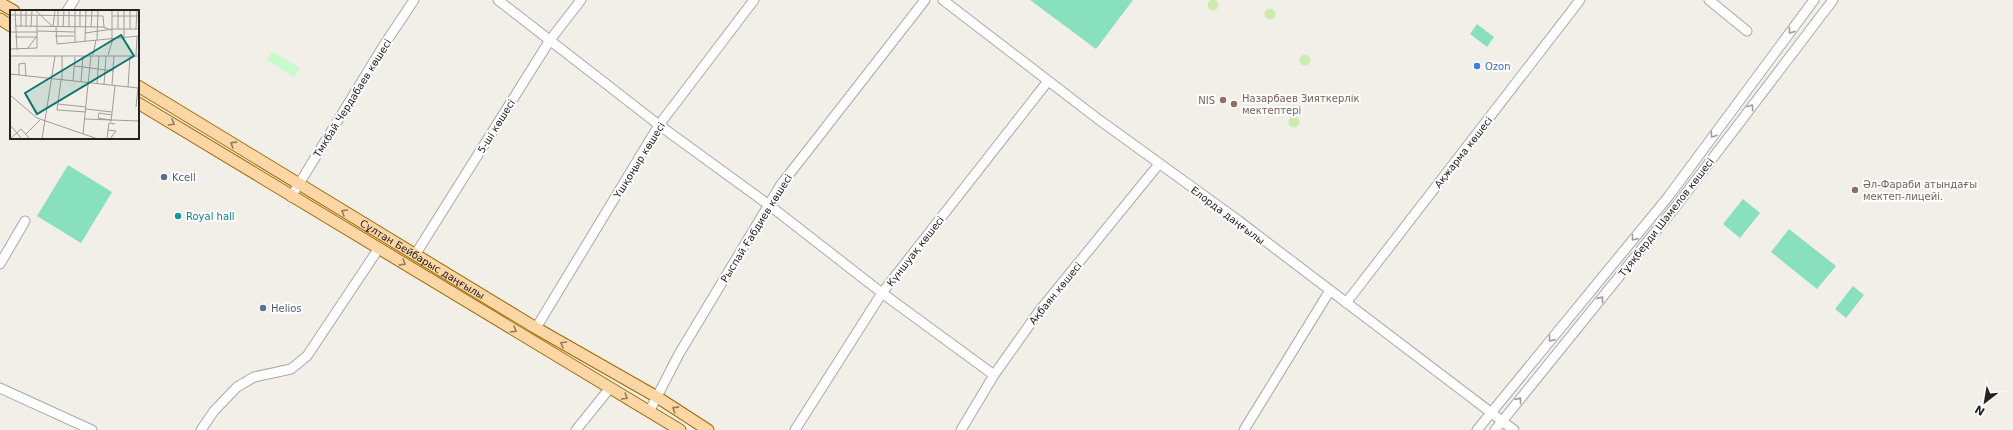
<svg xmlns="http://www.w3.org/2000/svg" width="2013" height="430" font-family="'DejaVu Sans',sans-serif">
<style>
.grass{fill:#cdebb0}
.park{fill:#c8facc}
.pitch{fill:#88e0be}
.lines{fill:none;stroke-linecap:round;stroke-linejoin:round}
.minor-casing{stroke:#a9a9a9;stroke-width:11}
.major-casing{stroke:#a06b00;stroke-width:13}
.minor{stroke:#fff;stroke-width:9}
.major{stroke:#fcd6a4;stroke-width:11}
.oneway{stroke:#9c9c9c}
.oneway2{stroke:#8f7c63}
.shop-dot{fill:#3f7fe0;stroke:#fff;stroke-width:1.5}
.education-dot{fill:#8d6e63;stroke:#fff;stroke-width:1.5}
.service-dot{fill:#5c6f8a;stroke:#fff;stroke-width:1.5}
.culture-dot{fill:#0f9aa8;stroke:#fff;stroke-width:1.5}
.labels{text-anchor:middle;stroke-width:4;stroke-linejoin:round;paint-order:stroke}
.shop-label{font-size:10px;fill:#366cbe;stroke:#fff;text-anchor:start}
.street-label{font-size:10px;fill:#222;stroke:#fff}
.education-label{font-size:10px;fill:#785e54;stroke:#fff;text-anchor:start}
.service-label{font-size:10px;fill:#4e5e75;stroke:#fff;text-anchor:start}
.culture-label{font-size:10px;fill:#0d838f;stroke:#fff;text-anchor:start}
.inset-road{fill:none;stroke:#9f9d99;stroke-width:1}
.view{fill:#0f766e;fill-opacity:0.15;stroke:#0f766e;stroke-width:2}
.inset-edge{fill:none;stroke:#222;stroke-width:2}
</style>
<rect width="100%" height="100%" fill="#f2efe9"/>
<path class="grass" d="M1207.5 5a5.5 5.5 0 1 1 11 0a5.5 5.5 0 1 1-11 0Z
M1264.5 14a5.5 5.5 0 1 1 11 0a5.5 5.5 0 1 1-11 0Z
M1299.5 60a5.5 5.5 0 1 1 11 0a5.5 5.5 0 1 1-11 0Z
M1288.5 122a5.5 5.5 0 1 1 11 0a5.5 5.5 0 1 1-11 0Z"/>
<path class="park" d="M 272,51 L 300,68 L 294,77 L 267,60 Z"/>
<path class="pitch" d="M 1030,0 L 1133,0 L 1096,49 Z
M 1477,24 L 1494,37 L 1487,47 L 1470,34 Z
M 68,165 L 112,192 L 81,243 L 37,216 Z
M 1743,199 L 1760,213 L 1740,238 L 1723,224 Z
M 1789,229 L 1836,266 L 1817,289 L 1771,252 Z
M 1853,286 L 1864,295 L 1846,318 L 1835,309 Z"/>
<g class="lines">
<g class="minor-casing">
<path id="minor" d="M 498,0 L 659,125 L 769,205 L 882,293 L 994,375
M 943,0 L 1098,119 L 1239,221 L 1514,430
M 1709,0 L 1747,31
M 67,11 L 74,0
M 291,197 L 384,45 L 414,0
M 415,255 L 550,40 L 581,0
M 0,264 L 25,221
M 1346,303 L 1580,0
M 536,328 L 659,125 L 754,0
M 0,388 L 92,430
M 649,412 L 679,354 L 780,186 L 925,0
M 201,430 L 214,411 L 237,387 L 254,377 L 291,369 L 307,356 L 379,248
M 576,430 L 610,388
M 795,430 L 882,293 L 1048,81
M 961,430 L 994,375 L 1040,310 L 1159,164
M 1244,430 L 1329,292
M 1477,430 L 1668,197 L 1814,0
M 1495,430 L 1677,205 L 1833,0"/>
</g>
<g class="major-casing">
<g id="major">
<path d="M 0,3 L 14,11"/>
<path d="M 0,19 L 11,26"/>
<path id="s1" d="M 138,86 L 536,328 L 657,397 L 708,430"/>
<path d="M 138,103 L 680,430"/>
</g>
</g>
<use href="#minor" class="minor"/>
<use href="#major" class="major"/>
</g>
<defs><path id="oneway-chevron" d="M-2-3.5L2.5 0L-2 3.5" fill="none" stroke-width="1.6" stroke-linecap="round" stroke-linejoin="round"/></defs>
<g class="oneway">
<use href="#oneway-chevron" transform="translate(1791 31) rotate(127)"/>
<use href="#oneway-chevron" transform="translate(1751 107) rotate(-53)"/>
<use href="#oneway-chevron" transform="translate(1713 135) rotate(126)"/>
<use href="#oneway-chevron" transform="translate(1634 238) rotate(129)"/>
<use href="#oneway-chevron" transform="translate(1601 299) rotate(-51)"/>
<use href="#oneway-chevron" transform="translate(1551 339) rotate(129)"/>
<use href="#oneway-chevron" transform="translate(1519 400) rotate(-51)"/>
</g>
<g class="oneway2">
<use href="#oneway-chevron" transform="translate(172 123) rotate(30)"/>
<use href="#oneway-chevron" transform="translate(233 144) rotate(-148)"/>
<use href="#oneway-chevron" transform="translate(344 212) rotate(-149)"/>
<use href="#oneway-chevron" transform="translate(403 263) rotate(32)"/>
<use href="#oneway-chevron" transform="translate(514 330) rotate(31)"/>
<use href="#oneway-chevron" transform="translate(563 344) rotate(-150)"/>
<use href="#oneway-chevron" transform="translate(625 397) rotate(31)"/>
<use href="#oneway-chevron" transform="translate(675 409) rotate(-147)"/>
</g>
<circle class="shop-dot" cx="1477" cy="66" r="4"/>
<g class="education-dot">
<circle cx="1223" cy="100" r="4"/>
<circle cx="1234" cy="104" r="4"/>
<circle cx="1855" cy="190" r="4"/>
</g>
<g class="service-dot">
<circle cx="164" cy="177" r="4"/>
<circle cx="263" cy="308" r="4"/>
</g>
<circle class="culture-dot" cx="178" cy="216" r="4"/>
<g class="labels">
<g class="shop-label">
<text x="1485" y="70">Ozon</text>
</g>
<g class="street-label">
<text transform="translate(352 98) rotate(-58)" y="4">Тмкбай Чердабаев көшесі</text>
<text transform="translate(496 126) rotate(-58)" y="4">5-ші көшесі</text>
<text transform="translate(1463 152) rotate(-52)" y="4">Ақжарма көшесі</text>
<text transform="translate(639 160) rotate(-58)" y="4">Үшқоңыр көшесі</text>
<text transform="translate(1228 215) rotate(37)" y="4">Елорда даңғылы</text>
<text transform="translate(1666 217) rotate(-52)" y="4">Тұяқберди Шамелов көшесі</text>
<text transform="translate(756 228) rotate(-58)" y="4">Рыспай Ғабдиев көшесі</text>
<text transform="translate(915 251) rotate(-52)" y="4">Күншуақ көшесі</text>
<text dy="4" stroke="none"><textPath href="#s1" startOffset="333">Сұлтан Бейбарыс даңғылы</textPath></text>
<text transform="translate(1055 293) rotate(-51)" y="4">Ақбаян көшесі</text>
</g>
<g class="education-label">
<text x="1242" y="102">Назарбаев Зияткерлік<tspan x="1242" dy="12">мектептері</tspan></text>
<text x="1215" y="104" text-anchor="end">NIS</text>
<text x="1863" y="188">Әл-Фараби атындағы<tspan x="1863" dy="12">мектеп-лицейі.</tspan></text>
</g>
<g class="service-label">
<text x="172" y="181">Kcell</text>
<text x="271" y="312">Helios</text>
</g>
<g class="culture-label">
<text x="186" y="220">Royal hall</text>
</g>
</g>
<g transform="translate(10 10)">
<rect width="129" height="129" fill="#f2efe9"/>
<path class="inset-road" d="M 5,0 L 7,40M 25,0 L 43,17M 0,5 L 93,6 L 94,17M 102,6 L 129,6M 5,16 L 93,17 L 101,20M 16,16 L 16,0M 43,16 L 45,0M 11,17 L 11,0M 21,17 L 22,0M 46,17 L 47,34 L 129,26M 48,17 L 48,0M 53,17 L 54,0M 59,17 L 59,0M 70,17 L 70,0M 81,17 L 82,0M 108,19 L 108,0M 120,19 L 120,0M 126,19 L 127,0M 28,21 L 65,22M 0,22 L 28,22M 75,23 L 103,19 L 129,19M 45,26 L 64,26M 5,27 L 27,27M 114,27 L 114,0M 87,30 L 88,0M 75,31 L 76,0M 65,32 L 65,0M 18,38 L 26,27M 0,39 L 27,38 L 27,5M 83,45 L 86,30M 98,45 L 102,32 L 102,0M 126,45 L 127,26M 0,46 L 129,46M 65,56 L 104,61M 0,64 L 128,78 L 126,97M 9,65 L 9,54 L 15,53 L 16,66M 51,70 L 47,100 L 76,102M 52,70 L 52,46M 63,71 L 65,47M 71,72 L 73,46M 87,74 L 89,46M 94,75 L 96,46M 102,75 L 104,46M 118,77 L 120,46M 0,85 L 27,108 L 88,129M 48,94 L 76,97M 76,99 L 102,102M 75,109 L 129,111M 101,110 L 88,108 L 89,103 L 102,105M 101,112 L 105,76M 0,115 L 12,129M 98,120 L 99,113 L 105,114M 16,124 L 30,110M 73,124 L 81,45M 0,129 L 11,119 L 20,129M 32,129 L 45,46M 97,129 L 98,120 L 106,121 L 100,129"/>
<path class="view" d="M 111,25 L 124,46 L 27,104 L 15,83 Z"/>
<rect width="129" height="129" class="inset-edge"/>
</g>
<g transform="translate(1985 402) rotate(211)" stroke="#ffffff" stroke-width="3" paint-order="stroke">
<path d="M0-3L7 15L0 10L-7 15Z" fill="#222222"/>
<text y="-6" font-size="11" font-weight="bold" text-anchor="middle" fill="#222222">N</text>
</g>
</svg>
